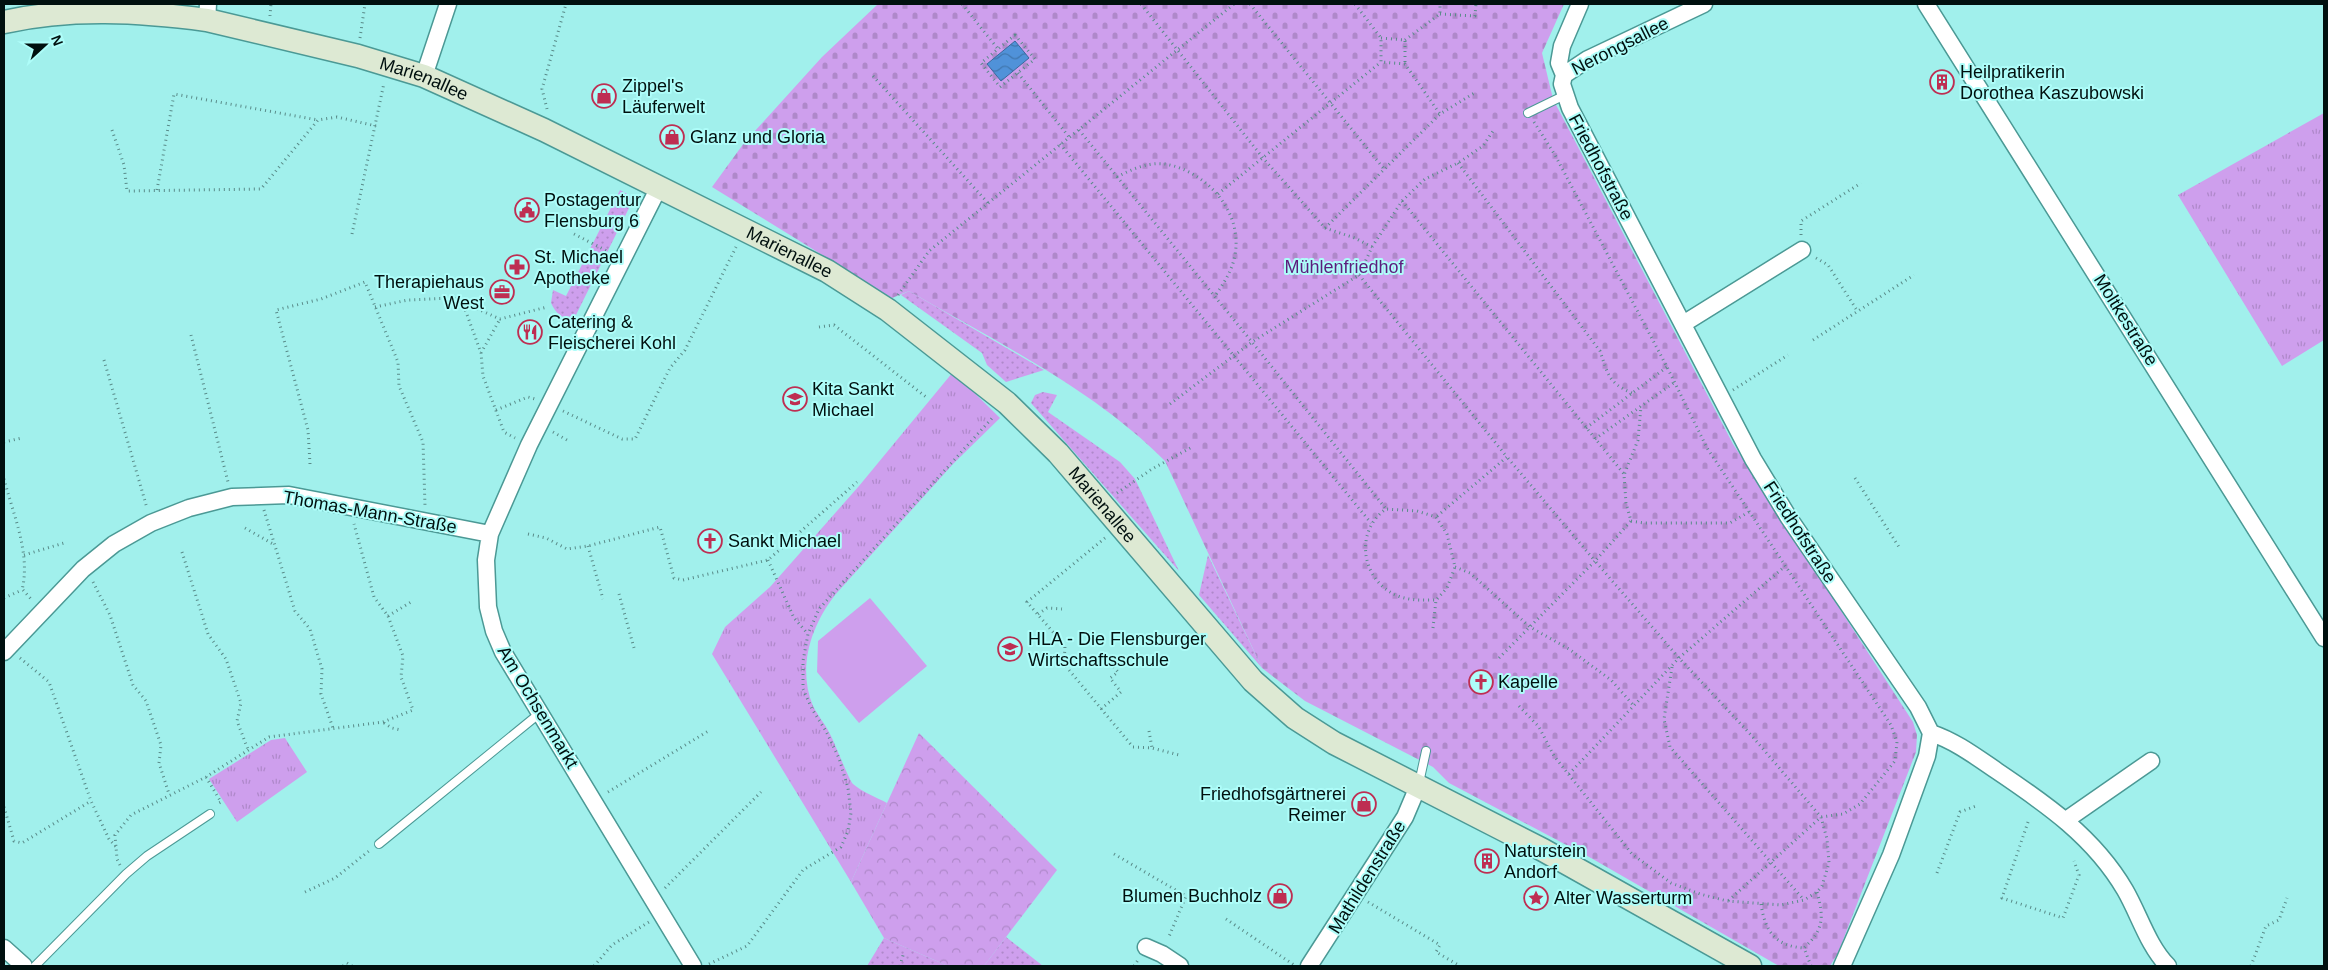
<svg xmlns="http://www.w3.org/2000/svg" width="2328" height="970" font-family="Helvetica,sans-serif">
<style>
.grass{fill:url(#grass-dots)}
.forest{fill:url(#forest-crowns)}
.cemetery{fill:url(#cemetery-stones)}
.park{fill:url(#park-tufts)}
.pitch{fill:#ce9fed}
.water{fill:url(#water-waves);stroke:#386b9c}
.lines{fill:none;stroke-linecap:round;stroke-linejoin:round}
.lane-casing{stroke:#4b9995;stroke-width:10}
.street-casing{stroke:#4b9995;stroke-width:19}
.secondary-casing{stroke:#4b9995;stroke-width:25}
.path{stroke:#598b89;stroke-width:3;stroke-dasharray:1 4;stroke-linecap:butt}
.lane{stroke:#fff;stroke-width:8}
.street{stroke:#fff;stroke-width:16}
.secondary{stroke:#dde9d3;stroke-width:22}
.labels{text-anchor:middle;stroke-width:4;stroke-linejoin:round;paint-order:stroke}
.street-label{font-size:18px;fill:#00100f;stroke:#aefdf9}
.poi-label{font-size:18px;fill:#00100f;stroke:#aefdf9;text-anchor:start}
.park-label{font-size:18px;fill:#5c1c7c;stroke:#aefdf9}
</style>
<defs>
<pattern id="grass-dots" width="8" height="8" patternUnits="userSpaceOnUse" patternTransform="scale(1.25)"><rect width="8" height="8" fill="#ce9fed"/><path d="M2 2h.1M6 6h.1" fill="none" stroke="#af88ca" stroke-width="1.8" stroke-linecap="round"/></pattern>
<pattern id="forest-crowns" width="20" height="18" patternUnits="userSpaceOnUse" patternTransform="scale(1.25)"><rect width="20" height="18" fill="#ce9fed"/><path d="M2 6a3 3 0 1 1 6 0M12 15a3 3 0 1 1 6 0" fill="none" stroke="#af88ca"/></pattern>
<pattern id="cemetery-stones" width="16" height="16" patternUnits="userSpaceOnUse" patternTransform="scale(1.25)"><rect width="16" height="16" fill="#ce9fed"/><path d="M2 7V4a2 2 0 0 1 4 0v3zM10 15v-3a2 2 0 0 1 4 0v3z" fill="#af88ca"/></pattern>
<pattern id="park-tufts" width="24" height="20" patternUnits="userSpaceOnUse" patternTransform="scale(1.25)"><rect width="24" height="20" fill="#ce9fed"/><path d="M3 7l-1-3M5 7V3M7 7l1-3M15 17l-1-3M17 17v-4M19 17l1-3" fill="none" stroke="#af88ca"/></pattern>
<pattern id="water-waves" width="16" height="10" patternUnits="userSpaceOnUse" patternTransform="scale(1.25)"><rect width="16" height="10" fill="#5092d9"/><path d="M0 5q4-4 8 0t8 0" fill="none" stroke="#4076ae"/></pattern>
</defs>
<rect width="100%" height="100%" fill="#a1f0ec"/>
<path class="grass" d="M 620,190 L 634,198 L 573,321 C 562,318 556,314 551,303 L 553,290 L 566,296 Z
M 909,291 L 1044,370 L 1006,382 L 987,365 L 982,353 L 901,295 Z
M 1043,392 L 1057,395 L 1048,412 L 1120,462 L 1135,479 L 1179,571 L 1031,403 L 1035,395 Z
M 1208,555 L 1262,668 L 1199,595 Z
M 1006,937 L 1043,966 L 984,966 Z
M 884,938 L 948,966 L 867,966 Z"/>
<path class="forest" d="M 919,733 L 1057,870 L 984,966 L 948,966 L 884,938 L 851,882 Z"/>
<path class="cemetery" d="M 878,4 L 1564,4 L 1542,53 L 1553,99 L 1733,444 L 1913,722 L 1917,735 L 1916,752 L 1838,953 L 1830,966 L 1779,966 L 1591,858 L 1449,783 L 1433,767 L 1305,701 L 1262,668 L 1165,461 C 1094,389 996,342 909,291 L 892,298 L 712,187 L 744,143 L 822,57 Z"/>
<path class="park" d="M 2324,113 L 2324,340 L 2282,366 L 2178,195 Z
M 953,372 L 1000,418 L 953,464 L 835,595 C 811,626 797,667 813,706 C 818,716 826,725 831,736 C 835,744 849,780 853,784 C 862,792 876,797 887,803 L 851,882 L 712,654 L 725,627 L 770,587 L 859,486 Z
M 285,738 L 307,772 L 237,822 L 209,779 L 271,740 Z"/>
<path class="pitch" d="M 870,598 L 927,666 L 859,723 L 817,672 L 818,641 Z"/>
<path class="water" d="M 1015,41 L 1029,58 L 1001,81 L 987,64 Z"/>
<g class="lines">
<g class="lane-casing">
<path id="lane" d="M 1528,113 L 1565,95
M 1419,783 L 1426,751
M 379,844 L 540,713
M 35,966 L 126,874 L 147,856 L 210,814"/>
</g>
<g class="street-casing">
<path id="street" d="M 1580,4 L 1562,46 L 1559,63 L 1564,75 L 1562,84 L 1570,108 L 1753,459 L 1789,518 L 1918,707 L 1931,733 L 1927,756 L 1891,855 L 1842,966
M 1926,4 L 2324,638
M 207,20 L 208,4
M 1564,75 L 1588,59 L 1704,4
M 424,76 L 448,4
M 659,187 L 529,445 L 490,534 L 486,560 L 488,607 L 494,631 L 503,652 L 693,966
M 1683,324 L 1802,250
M 4,652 L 83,569 L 114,544 L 151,523 L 189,508 L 232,497 L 289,495 L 490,534
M 1931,733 C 1955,741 1975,756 1997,771 C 2046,804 2094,837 2125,890 C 2139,914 2148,946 2168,966
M 2066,820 L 2151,761
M 1146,947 L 1162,954 L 1180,966
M 4,948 L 24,966
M 1309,966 L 1405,817 L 1419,784"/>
</g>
<g class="secondary-casing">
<g id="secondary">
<path id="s1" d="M 4,22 C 71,7 139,11 207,20 L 358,56 L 424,76 L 544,130 L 827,271 L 888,310 L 1007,403 L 1058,453 L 1253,681 L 1295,718 L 1334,743 L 1543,850 L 1750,966"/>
</g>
</g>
<path class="path" d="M 962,4 L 998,49
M 1141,4 L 1263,158 L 1325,228 L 1355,238 L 1372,247
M 1250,4 L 1384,169
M 1355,4 L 1381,38 L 1381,62 L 1405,64 L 1440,114
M 1440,14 L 1475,16 L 1476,4
M 270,16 L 271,4
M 1015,35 L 1035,59 L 1000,87 L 981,63 Z
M 360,38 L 365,4
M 1381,38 L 1405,40 L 1405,64
M 1405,40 L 1440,14 L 1440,4
M 1018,73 L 1069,137
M 873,76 L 988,203
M 547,109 L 542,89 L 566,4
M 1534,122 L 1555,155 L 1667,367 L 1707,448 L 1891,725 L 1897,742 L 1895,761 L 1860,804 L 1843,814 L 1821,817 L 1728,901
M 112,130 L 124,165 L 127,191 L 261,189 L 318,120 L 337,117 L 376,126
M 1079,130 L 1252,342 L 1386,509
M 1060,144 L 1371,523
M 1458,163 L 1600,351 C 1608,374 1608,383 1632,393
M 1117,177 C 1132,169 1148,162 1165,164 C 1206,171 1243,211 1235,255 C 1232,271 1224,283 1215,296
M 157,190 L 174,94 L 318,120
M 1218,194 L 1381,62
M 1402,201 L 1624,474
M 1325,228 L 1440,114 L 1476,92
M 352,234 L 384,83
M 574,234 L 609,252
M 1801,235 L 1801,221 L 1861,183
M 1816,258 L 1828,265 L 1858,312
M 1359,275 L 1507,457 L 1436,517
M 898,295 L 929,251 L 1234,4
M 462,301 L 481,353 L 483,376 L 504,432 L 515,438
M 375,307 L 408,300 L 453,298 L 500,319 L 547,307
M 819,327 L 834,325 L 926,397
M 191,335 L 228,482
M 1813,340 L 1914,275
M 481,353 L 500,319
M 104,360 L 147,508
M 1733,390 L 1788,355
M 1170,404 L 1252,342 L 1359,275 L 1372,247 L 1402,201 L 1425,179 L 1458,163 L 1483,146 L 1493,131
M 496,410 L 528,397 L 535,399
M 563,411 L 622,439 L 635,439 L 670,368 L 685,350 L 736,247
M 1586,428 L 1667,367
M 553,432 L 567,440
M 1595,439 L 1675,382
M 4,442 L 22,438
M 310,464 L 308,430 L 276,310 L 321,299 L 365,282 L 398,362 L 399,386 L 423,442 L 425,506
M 1855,478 L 1899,547
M 4,479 C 13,514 31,554 22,590
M 1117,493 L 1152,469 L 1192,447
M 264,510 L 295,611 L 310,629 L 322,669 L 321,694 L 333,728
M 1631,521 L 1644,523 L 1730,523 L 1749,512
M 245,528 L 273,544
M 528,534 L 546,538 L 567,549 L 588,546 L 660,527 L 674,578 L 683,580 L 768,560 L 857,482
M 1105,538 L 1027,602 L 1065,646 L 1064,664 L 1133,747 L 1152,748 L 1179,755
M 588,546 L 603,599
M 182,552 L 208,634 L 226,659 L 241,703 L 237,721 L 249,752
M 24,555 L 64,543
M 768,560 L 794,618 L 808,634
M 1455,567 L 1470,573 L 1530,627 L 1569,649 L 1611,680 L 1634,706
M 93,582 L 110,615 L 133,685 L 146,701 L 161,745 L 159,763 L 169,794
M 23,590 L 32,600
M 619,594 L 634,648
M 4,598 L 22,590
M 1038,614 L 1047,608 L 1062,609
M 388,616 L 411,602
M 1433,628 L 1436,600 L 1447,588 L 1455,567 L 1447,534 L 1436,517 L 1417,511 L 1386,509 C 1353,532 1362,582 1398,596 C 1411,601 1423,600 1436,600
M 20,658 L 49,682 L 91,801 L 109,839 L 116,847
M 1499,658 L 1595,561 L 1507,457
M 1672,667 L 1664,719 L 1670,747 L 1804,900
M 1519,706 L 1539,727 L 1554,756 L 1632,854 L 1671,883 L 1700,894 L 1727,901 L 1781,905 L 1804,900 L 1817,892 L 1822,886 L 1829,863 L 1827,839 L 1821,817 L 1752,736 L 1679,658 L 1595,561 L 1631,521 L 1626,503 L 1624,475 L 1638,440 L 1641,406
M 1101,709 L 1121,692 L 1110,678 L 1118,672 L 1108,660
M 384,723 L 392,728 L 401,730
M 1149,731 L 1152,748
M 1569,774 L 1679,658 L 1784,567
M 206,777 L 221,802 L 217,804
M 608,792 L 710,730
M 4,807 L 14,841 L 22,843 L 91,801
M 2028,822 L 2002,898 L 2063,918 L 2079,875 L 2074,861
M 1114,854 L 1186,896 L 1168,939
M 120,865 L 117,859 L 115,835 L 131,815 L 206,777 L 269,737 L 383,722 L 413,710 L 401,677 L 403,656 L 388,616 L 374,597 L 354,524
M 1937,873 L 1960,812 L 1976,806
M 665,888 L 761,792
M 305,892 L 335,878 L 369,851
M 1368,902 L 1440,945 L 1436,952 L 1460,966
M 1761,904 C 1765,931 1775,946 1804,948
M 1226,919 L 1294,965
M 709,964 L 747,946 L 803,870 L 841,847 L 848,831 L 851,813 L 848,788 L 839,758 L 826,731 L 812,709 L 803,689 L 803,661 L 808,634 L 819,609 L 994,416
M 343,966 L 347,963 L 352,966
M 594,966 L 612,945 L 649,922
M 900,966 L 904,952
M 1134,966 L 1138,960
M 1811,966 L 1804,948 C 1824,929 1824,918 1817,892
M 2251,966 L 2266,926 L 2279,920 L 2287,898"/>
<use href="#lane" class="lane"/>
<use href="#street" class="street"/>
<use href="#secondary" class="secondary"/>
</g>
<defs>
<g id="building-ring" transform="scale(1.25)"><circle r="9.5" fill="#aefdf9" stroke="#be2e52" stroke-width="1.5"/><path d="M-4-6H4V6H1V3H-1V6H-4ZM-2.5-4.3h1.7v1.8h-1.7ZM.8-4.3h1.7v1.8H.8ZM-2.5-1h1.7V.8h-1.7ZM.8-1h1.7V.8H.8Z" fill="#be2e52"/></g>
<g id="shop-ring" transform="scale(1.25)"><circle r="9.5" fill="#aefdf9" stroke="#be2e52" stroke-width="1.5"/><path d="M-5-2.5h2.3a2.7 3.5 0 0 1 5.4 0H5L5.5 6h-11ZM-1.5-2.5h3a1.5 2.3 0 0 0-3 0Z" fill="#be2e52"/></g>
<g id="civic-ring" transform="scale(1.25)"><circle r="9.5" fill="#aefdf9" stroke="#be2e52" stroke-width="1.5"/><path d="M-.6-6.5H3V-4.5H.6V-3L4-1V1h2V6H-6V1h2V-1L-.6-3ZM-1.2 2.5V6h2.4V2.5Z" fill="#be2e52"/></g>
<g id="pharmacy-ring" transform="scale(1.25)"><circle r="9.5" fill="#aefdf9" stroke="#be2e52" stroke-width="1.5"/><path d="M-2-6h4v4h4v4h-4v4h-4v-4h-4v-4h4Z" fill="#be2e52"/></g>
<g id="office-ring" transform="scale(1.25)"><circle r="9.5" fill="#aefdf9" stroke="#be2e52" stroke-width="1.5"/><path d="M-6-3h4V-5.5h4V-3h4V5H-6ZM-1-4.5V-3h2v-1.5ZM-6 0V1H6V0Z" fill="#be2e52"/></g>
<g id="restaurant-ring" transform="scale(1.25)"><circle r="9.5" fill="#aefdf9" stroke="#be2e52" stroke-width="1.5"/><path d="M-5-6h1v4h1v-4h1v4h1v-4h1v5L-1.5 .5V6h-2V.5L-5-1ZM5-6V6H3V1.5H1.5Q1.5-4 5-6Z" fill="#be2e52"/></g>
<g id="school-ring" transform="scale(1.25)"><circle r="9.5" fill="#aefdf9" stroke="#be2e52" stroke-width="1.5"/><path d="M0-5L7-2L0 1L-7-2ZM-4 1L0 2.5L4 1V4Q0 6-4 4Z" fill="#be2e52"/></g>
<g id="church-ring" transform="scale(1.25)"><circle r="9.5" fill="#aefdf9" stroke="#be2e52" stroke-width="1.5"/><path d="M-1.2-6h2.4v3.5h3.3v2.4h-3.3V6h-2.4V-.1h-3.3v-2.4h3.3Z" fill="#be2e52"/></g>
<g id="sight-ring" transform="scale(1.25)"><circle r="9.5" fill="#aefdf9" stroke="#be2e52" stroke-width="1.5"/><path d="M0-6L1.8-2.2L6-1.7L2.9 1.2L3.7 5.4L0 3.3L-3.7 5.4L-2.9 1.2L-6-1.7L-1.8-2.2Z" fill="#be2e52"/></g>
</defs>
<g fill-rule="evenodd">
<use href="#building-ring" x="1942" y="82"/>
<use href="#shop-ring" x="604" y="96"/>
<use href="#shop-ring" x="672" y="137"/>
<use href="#civic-ring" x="527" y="210"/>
<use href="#pharmacy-ring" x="517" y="267"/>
<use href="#office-ring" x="502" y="292"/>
<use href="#restaurant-ring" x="530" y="332"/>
<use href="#school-ring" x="795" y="399"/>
<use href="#church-ring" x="710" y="541"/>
<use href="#school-ring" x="1010" y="649"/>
<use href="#church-ring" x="1481" y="682"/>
<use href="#shop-ring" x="1364" y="804"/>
<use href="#building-ring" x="1487" y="861"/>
<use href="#shop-ring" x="1280" y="896"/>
<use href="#sight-ring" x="1536" y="898"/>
</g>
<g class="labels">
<g class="street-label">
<text transform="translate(1620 46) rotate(-27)" y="6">Nerongsallee</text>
<text dy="6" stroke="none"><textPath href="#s1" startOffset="429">Marienallee</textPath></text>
<text transform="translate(1601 167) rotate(62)" y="6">Friedhofstraße</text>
<text dy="6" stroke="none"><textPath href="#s1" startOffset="834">Marienallee</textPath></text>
<text transform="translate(2126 320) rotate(58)" y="6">Moltkestraße</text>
<text dy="6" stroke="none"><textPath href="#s1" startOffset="1239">Marienallee</textPath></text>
<text transform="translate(370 512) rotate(10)" y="6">Thomas-Mann-Straße</text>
<text transform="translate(1800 532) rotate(57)" y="6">Friedhofstraße</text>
<text transform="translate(538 707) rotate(59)" y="6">Am Ochsenmarkt</text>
<text transform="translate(1367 877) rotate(-58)" y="6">Mathildenstraße</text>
</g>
<g class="poi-label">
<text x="1960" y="78">Heilpratikerin<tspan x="1960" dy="21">Dorothea Kaszubowski</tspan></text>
<text x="622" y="92">Zippel's<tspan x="622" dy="21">Läuferwelt</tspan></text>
<text x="690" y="143">Glanz und Gloria</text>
<text x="544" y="206">Postagentur<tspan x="544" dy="21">Flensburg 6</tspan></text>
<text x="534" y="263">St. Michael<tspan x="534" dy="21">Apotheke</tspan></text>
<text x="484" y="288" text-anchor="end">Therapiehaus<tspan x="484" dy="21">West</tspan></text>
<text x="548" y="328">Catering &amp;<tspan x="548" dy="21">Fleischerei Kohl</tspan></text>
<text x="812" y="395">Kita Sankt<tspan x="812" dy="21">Michael</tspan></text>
<text x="728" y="547">Sankt Michael</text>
<text x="1028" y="645">HLA - Die Flensburger<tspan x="1028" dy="21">Wirtschaftsschule</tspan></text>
<text x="1498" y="688">Kapelle</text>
<text x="1346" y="800" text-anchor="end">Friedhofsgärtnerei<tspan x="1346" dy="21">Reimer</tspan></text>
<text x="1504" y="857">Naturstein<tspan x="1504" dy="21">Andorf</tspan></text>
<text x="1262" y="902" text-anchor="end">Blumen Buchholz</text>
<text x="1554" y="904">Alter Wasserturm</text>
</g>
<g class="park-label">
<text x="1344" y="273">Mühlenfriedhof</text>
</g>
</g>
<rect width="2328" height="970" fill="none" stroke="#00100f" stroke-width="10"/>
<g transform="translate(45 45) rotate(69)" stroke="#aefdf9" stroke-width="4" paint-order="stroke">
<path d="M0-4L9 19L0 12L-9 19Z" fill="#00100f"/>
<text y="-8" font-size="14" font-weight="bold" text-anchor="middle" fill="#00100f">N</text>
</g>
</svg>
